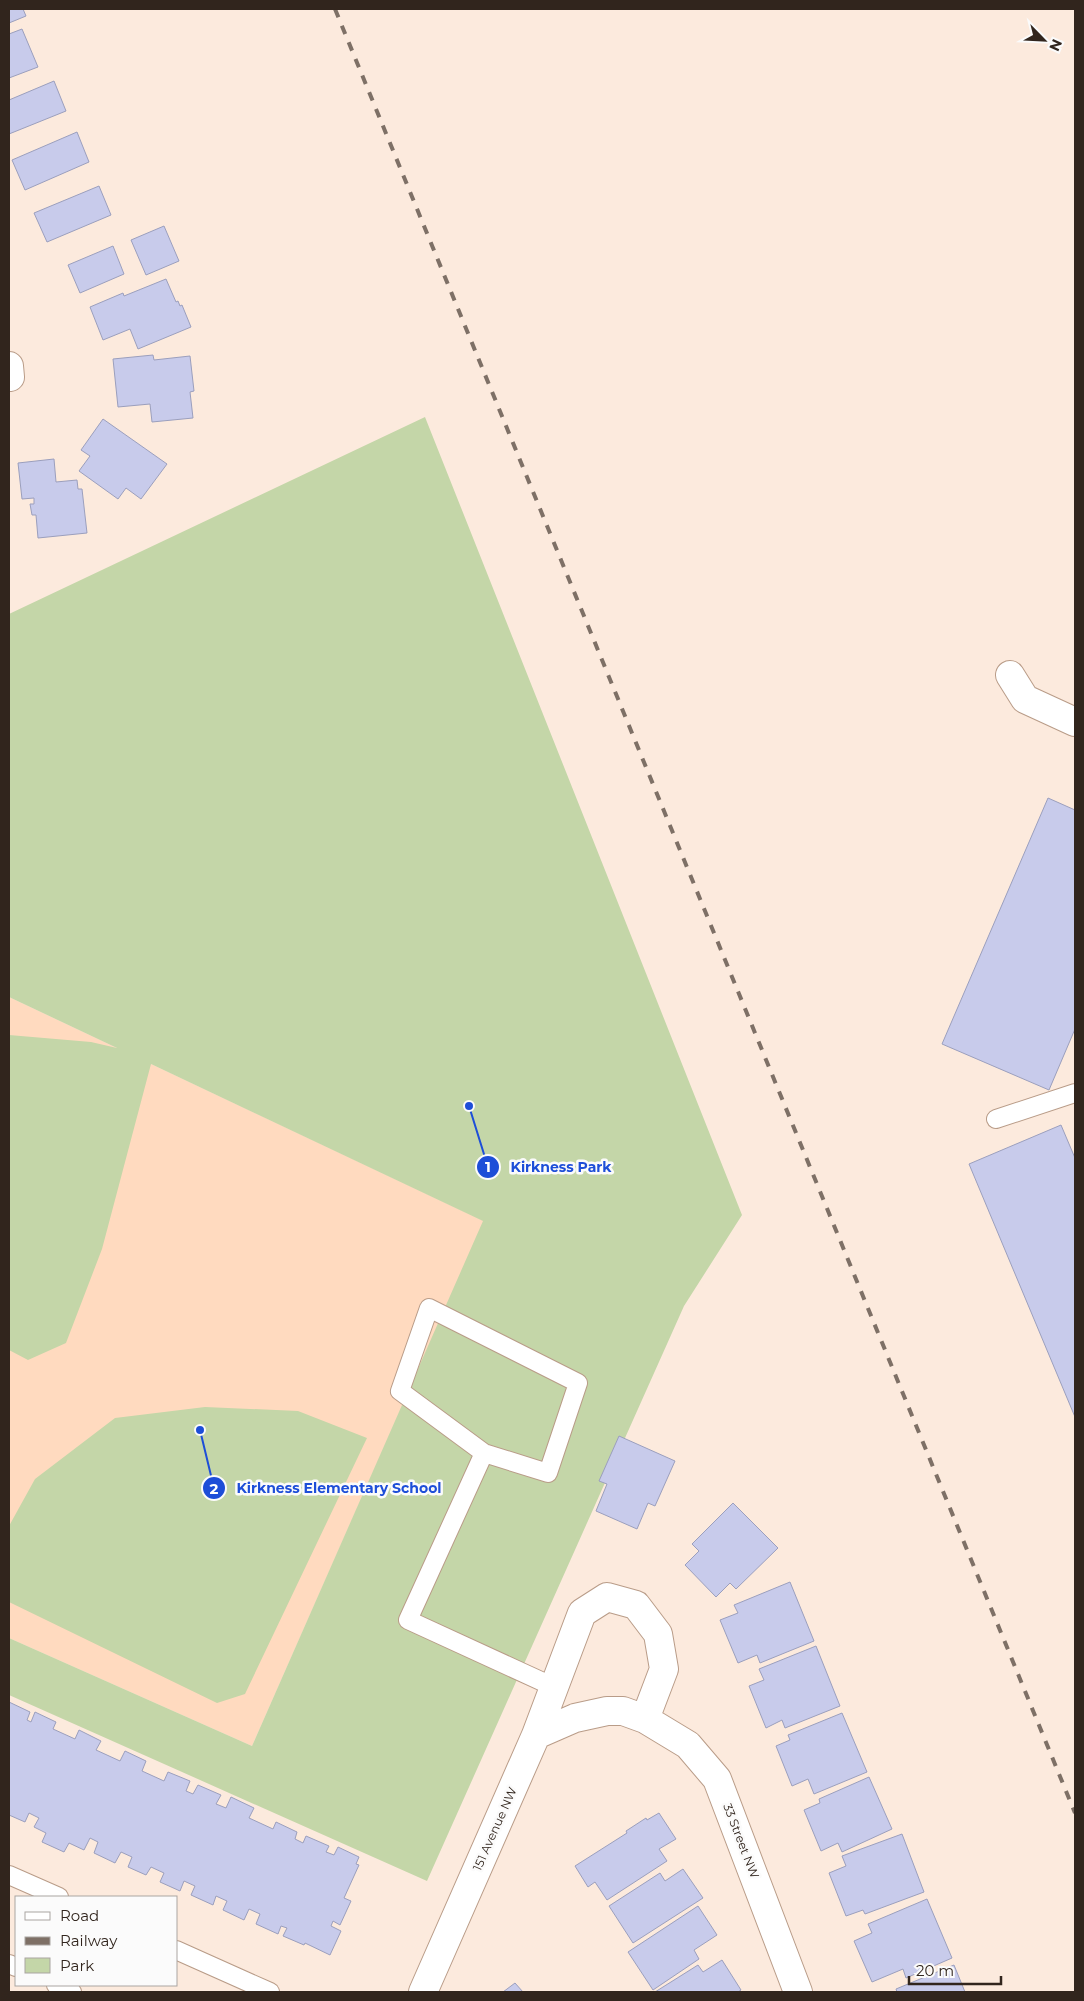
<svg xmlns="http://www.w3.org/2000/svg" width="1084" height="2001" font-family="Montserrat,sans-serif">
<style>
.built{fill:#ffdabf}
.green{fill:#c4d6a8}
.building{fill:#c8cbeb;stroke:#9b9fbd}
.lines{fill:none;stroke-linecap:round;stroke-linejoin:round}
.service-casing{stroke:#b99c88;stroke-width:20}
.minor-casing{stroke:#b99c88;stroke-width:30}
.service{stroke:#fff;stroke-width:18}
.minor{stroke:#fff;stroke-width:28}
.rail{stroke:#7e7066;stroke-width:4;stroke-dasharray:9 9;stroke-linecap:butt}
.labels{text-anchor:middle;stroke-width:5;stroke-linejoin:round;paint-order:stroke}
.street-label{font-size:12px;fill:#31251d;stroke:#fbfbfb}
.leader{fill:none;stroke:#1d4ed8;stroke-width:2}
.callout-dot{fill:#1d4ed8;stroke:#fbfbfb;stroke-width:2}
.mark-label{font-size:15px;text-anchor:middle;font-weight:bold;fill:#fff}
.callout-label{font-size:14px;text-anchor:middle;font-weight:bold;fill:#1d4ed8;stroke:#fbfbfb;stroke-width:5;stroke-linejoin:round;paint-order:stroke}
</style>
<rect width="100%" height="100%" fill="#fceadd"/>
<path class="built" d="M 9,997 L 484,1221 L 252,1746 L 9,1638 Z"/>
<path class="green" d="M 425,417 L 742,1215 L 684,1306 L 427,1881 L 9,1695 L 9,1638 L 252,1746 L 483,1221 L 151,1064 L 102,1249 L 66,1343 L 28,1360 L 9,1350 L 9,1035 L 91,1042 L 117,1048 L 9,997 L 9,614 Z
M 205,1407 L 298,1411 L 367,1438 L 245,1694 L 217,1703 L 9,1602 L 9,1526 L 35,1479 L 115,1418 Z"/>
<path class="building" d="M 9,9 L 23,9 L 26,16 L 9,23 Z
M 22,29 L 38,67 L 9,78 L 9,34 Z
M 54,81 L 66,111 L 9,134 L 9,100 Z
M 77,132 L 89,162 L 25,190 L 12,160 Z
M 99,186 L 111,215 L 47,242 L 34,213 Z
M 164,226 L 179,261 L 146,275 L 131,240 Z
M 113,246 L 124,274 L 80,293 L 68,265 Z
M 166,279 L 176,302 L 178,301 L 180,306 L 182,305 L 191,327 L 138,349 L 130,329 L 103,340 L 90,307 L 123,293 L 124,296 Z
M 153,355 L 154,360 L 190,356 L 194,391 L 190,392 L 193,418 L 152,422 L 150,404 L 118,407 L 113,359 Z
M 103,419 L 167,464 L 141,499 L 126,488 L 118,499 L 79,471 L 90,456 L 81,450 Z
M 54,459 L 56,482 L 77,480 L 78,489 L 82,489 L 87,533 L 38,538 L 36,515 L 32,515 L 30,504 L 34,504 L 34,498 L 22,499 L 18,463 Z
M 1048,798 L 1075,810 L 1075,1029 L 1049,1090 L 942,1044 Z
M 1061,1125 L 1075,1158 L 1075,1417 L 969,1164 Z
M 619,1436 L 675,1461 L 655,1506 L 648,1503 L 637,1529 L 596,1511 L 607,1484 L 599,1481 Z
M 733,1503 L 778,1548 L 736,1589 L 730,1583 L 716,1597 L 685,1565 L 699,1551 L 692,1544 Z
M 790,1582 L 814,1641 L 760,1663 L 757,1655 L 738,1663 L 720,1620 L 738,1613 L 734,1605 Z
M 816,1646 L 840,1706 L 785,1728 L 782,1720 L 766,1728 L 749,1686 L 764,1680 L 759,1669 Z
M 9,1702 L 30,1712 L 27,1720 L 31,1722 L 35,1712 L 56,1722 L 53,1729 L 75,1739 L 79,1730 L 101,1741 L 96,1750 L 120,1761 L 125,1751 L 146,1761 L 142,1771 L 164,1781 L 168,1772 L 190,1781 L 186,1791 L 193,1794 L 198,1785 L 221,1795 L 216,1804 L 226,1808 L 231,1797 L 254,1808 L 249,1818 L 273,1829 L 276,1822 L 297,1832 L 295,1839 L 303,1843 L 306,1836 L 329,1846 L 326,1852 L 334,1855 L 338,1847 L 359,1857 L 356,1864 L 359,1865 L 344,1898 L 351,1901 L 340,1925 L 333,1921 L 331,1926 L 341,1931 L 330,1955 L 305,1943 L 304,1945 L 283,1936 L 287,1928 L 281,1926 L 278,1934 L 256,1924 L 260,1914 L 249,1909 L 244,1920 L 223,1910 L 227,1901 L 216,1896 L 213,1905 L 191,1895 L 195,1886 L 184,1881 L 180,1891 L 160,1882 L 164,1873 L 151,1867 L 146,1875 L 128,1867 L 132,1857 L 121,1852 L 115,1863 L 94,1853 L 98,1842 L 90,1838 L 84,1850 L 69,1843 L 64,1852 L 42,1842 L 46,1833 L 34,1827 L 39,1818 L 29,1813 L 25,1822 L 9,1815 Z
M 842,1713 L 867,1772 L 814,1794 L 808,1779 L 792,1786 L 776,1746 L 790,1740 L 788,1735 Z
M 869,1777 L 892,1829 L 842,1852 L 838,1843 L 821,1851 L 804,1810 L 820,1803 L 819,1799 Z
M 659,1813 L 676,1839 L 659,1849 L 667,1861 L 607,1900 L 595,1882 L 588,1887 L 575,1866 L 627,1833 L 626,1831 L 646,1818 L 647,1820 Z
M 902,1834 L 924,1892 L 865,1914 L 863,1910 L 846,1916 L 829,1873 L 846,1866 L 842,1856 Z
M 683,1869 L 703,1898 L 633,1943 L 609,1906 L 660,1873 L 665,1881 Z
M 927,1899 L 952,1958 L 906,1978 L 903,1969 L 872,1982 L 854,1941 L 872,1933 L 868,1924 Z
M 698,1906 L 717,1935 L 694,1950 L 699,1959 L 653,1990 L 628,1952 Z
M 722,1960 L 741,1990 L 738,1992 L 655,1992 L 698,1965 L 703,1972 Z
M 954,1965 L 965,1992 L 897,1992 L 896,1989 Z
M 515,1983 L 523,1992 L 503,1992 Z"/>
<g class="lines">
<g class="service-casing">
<path id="service" d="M 996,1119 L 1075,1093
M 484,1453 L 400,1391 L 429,1308 L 578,1383 L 548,1473 L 484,1453 L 408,1620 L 554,1687
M 9,1875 L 59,1897
M 176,1950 L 270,1992
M 9,1964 L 16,1967
M 56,1985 L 72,1992"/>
</g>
<g class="minor-casing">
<path id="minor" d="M 9,366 L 10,377
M 1010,675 L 1025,699 L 1075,722
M 536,1735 L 582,1613 L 607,1597 L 636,1605 L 658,1634 L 664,1669 L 645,1719
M 423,1992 L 536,1735 L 575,1718 L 607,1711 L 623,1711 L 645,1719 L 688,1745 L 717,1779 L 798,1992"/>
</g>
<use href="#service" class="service"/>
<use href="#minor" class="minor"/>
<path class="rail" d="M 335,9 L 1075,1813"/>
</g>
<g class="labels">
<g class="street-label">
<text transform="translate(495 1829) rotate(-66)" y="4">151 Avenue NW</text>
<text transform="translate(741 1841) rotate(69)" y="4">33 Street NW</text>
</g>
</g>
<path class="leader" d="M469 1106L488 1167M200 1430L214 1488"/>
<g class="callout-dot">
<circle cx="469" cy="1106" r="5"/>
<circle cx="200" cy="1430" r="5"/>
<circle cx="488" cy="1167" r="12"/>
<circle cx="214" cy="1488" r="12"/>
</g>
<g class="mark-label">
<text x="488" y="1172">1</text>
<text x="214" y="1494">2</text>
</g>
<g class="callout-label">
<text x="561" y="1172">Kirkness Park</text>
<text x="339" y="1493">Kirkness Elementary School</text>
</g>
<rect width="1084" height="2001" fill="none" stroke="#31251d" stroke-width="20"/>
<rect x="15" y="1896" width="162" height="90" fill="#fbfbfb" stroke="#aaa5a2"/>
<rect x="25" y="1912" width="25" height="8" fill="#ffffff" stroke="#aaa5a2"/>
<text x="60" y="1921" font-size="15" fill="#31251d">Road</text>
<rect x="25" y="1937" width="25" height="8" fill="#7e7066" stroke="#aaa5a2"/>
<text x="60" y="1946" font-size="15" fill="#31251d">Railway</text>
<rect x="25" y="1958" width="25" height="15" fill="#c4d6a8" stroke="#aaa5a2"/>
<text x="60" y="1971" font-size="15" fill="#31251d">Park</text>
<g transform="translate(1044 40) rotate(114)" stroke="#fbfbfb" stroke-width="4" paint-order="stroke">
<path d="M0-4L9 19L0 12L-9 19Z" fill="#31251d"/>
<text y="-8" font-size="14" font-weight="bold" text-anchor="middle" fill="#31251d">N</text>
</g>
<path d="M909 1976v8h92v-8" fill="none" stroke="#31251d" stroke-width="2.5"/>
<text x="916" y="1976" font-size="15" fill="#31251d" stroke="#fbfbfb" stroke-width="4" paint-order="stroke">20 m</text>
</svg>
